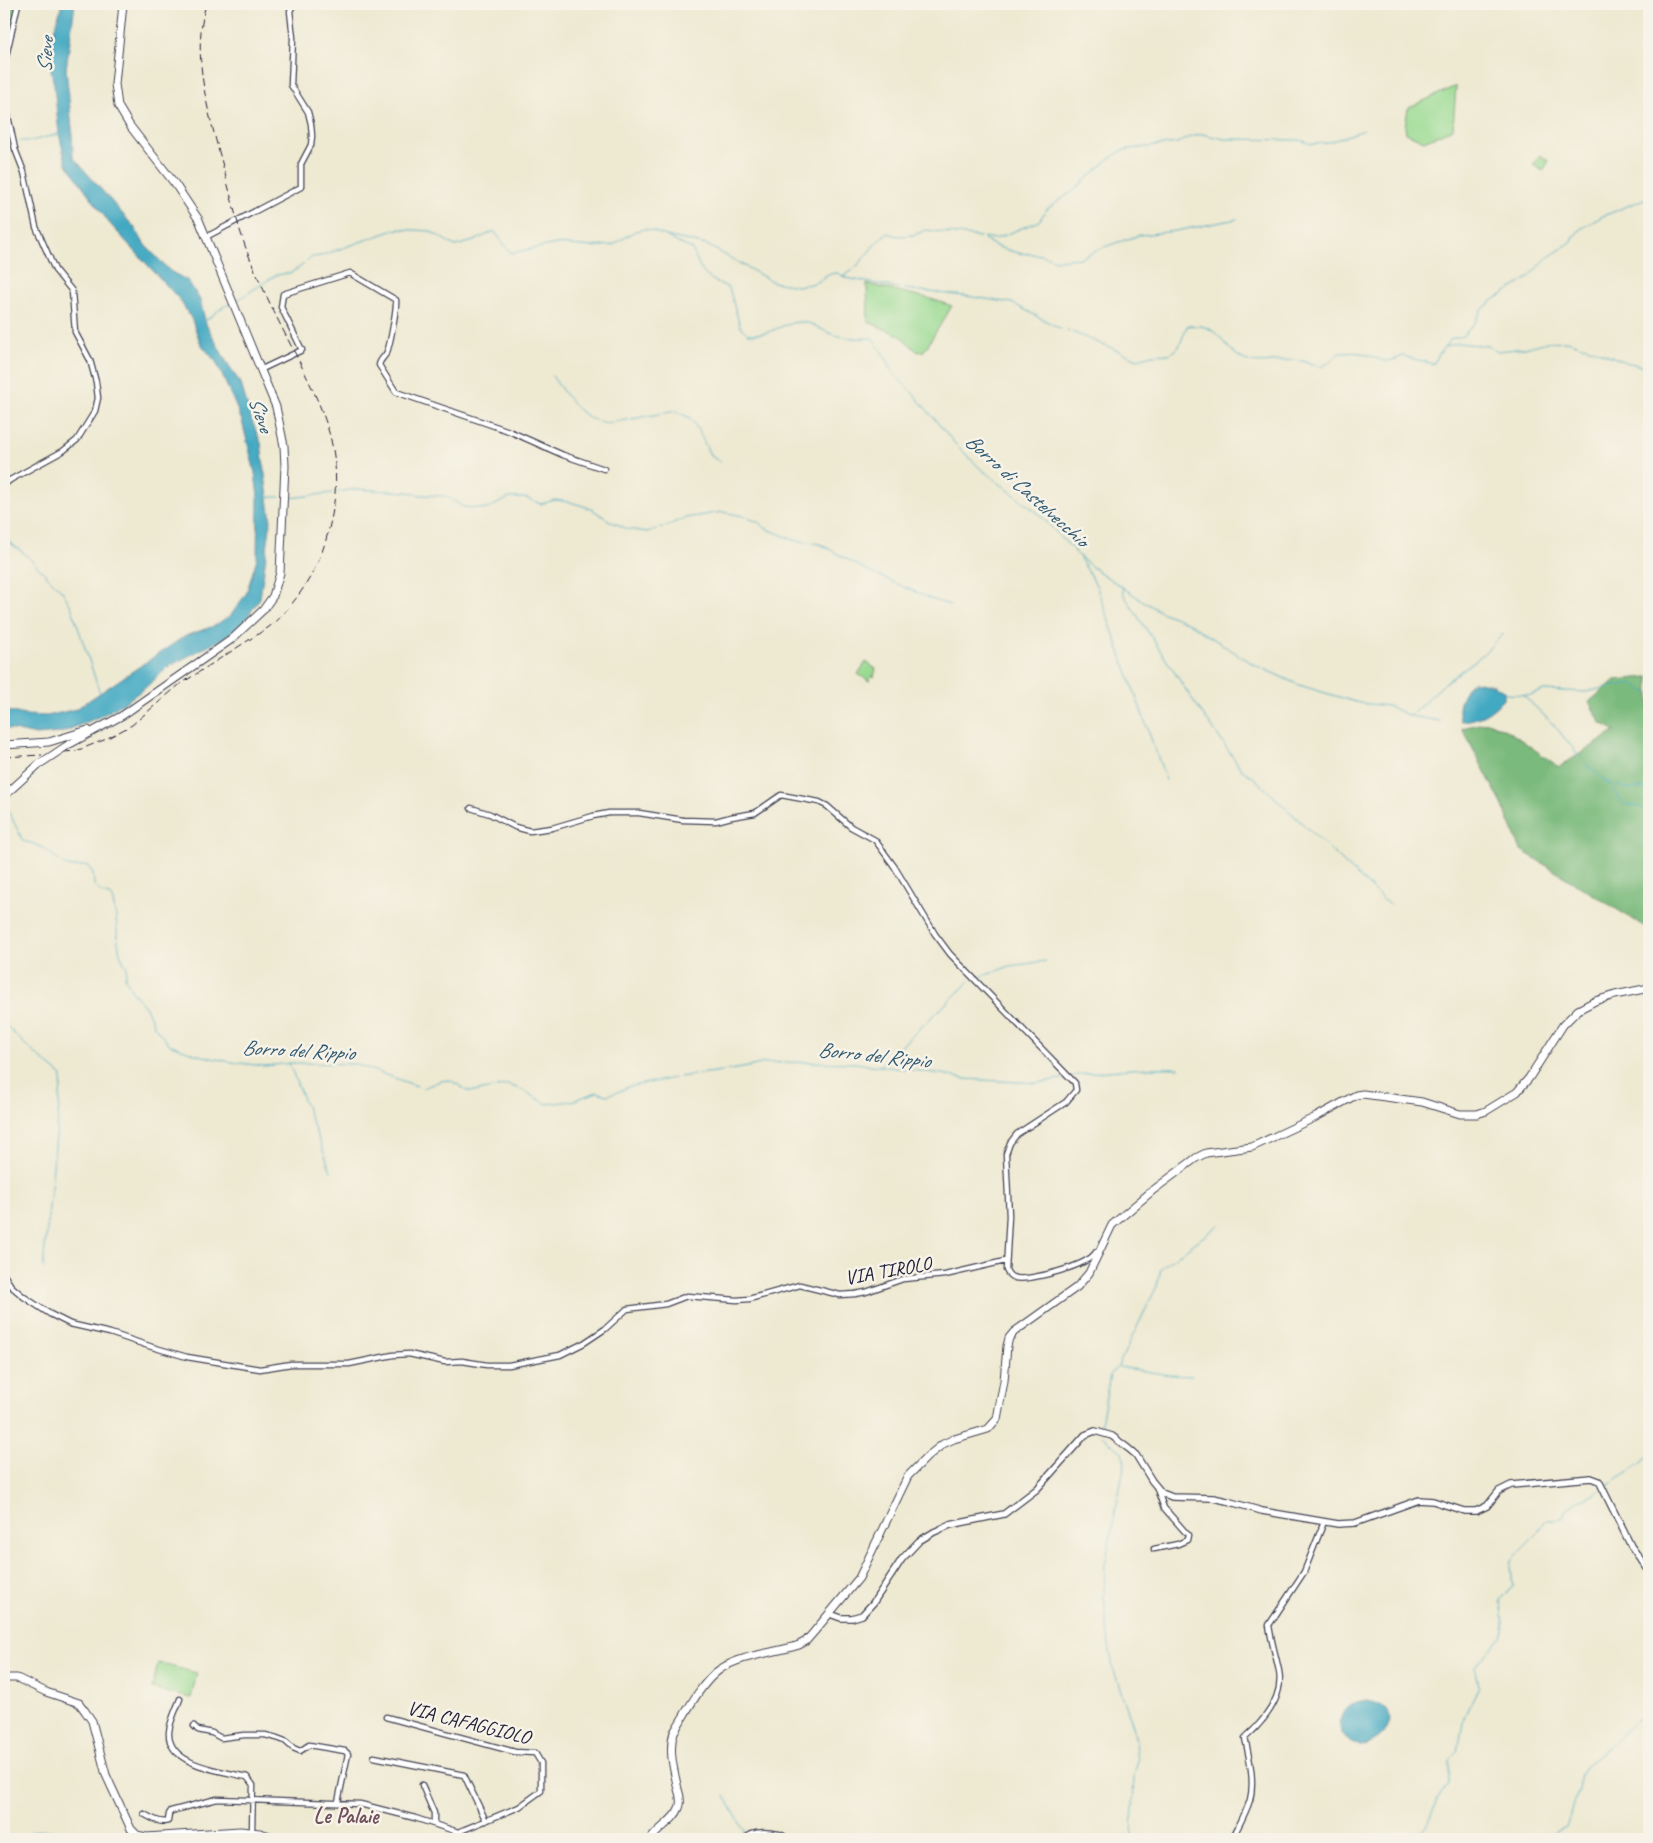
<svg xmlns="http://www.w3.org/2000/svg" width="1653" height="1843" font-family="Caveat,sans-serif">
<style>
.green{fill:#99da91;stroke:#5e7e66}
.forest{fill:#7aba7b;stroke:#4e6e5b}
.water{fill:#42a9c2;stroke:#32667e}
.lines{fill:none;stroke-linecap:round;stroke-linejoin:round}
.stream{stroke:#42a9c2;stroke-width:1}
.street-casing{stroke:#414052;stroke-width:7}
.secondary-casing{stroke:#414052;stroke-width:8}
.primary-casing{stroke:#414052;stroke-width:9}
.street{stroke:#fff;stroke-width:4.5}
.secondary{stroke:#fff;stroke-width:5.5}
.primary{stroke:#fff;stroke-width:7}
.rail{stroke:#22223b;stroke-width:1;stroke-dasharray:8 4;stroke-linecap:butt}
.primary-bridge-casing{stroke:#414052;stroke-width:9;stroke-linecap:butt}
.primary-bridge{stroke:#fff;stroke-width:7}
.labels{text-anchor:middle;stroke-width:5;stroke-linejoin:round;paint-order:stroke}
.street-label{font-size:20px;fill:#22223b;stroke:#f7f3e8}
.water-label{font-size:21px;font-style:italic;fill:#2f5871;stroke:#f7f3e8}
.quarter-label{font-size:22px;font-weight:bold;fill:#6f515d;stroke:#f7f3e8}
</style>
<rect width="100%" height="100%" fill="#f7f3e8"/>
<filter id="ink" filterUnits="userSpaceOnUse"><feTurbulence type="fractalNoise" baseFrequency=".02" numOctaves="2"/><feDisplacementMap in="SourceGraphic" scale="10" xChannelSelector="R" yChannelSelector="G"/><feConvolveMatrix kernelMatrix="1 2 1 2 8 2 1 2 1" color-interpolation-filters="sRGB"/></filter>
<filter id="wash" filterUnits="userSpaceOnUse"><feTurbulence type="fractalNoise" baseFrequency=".0096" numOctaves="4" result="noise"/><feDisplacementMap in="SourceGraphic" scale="20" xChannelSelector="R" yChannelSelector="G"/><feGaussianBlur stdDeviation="1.12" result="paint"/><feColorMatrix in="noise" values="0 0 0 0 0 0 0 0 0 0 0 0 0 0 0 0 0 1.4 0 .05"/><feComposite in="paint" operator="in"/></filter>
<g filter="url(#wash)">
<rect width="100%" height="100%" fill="#eee9d1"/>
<path class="green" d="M 1456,86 L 1453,129 L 1424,141 L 1406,133 L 1405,126 L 1408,108 Z
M 1540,155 L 1549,161 L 1543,171 L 1533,165 Z
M 867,284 L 928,298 L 952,306 L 924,351 L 918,352 L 899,335 L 868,322 Z
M 866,662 L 876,669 L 874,677 L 872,676 L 869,681 L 858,674 Z
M 158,1663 L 197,1673 L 191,1698 L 152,1689 Z"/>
<path class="forest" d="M 4,4 L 18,4 L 4,65 Z
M 1648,677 L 1649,678 L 1649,927 L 1647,928 L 1521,850 L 1502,804 L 1462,728 L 1488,722 L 1510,732 L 1559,767 L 1616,731 L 1601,723 L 1589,702 L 1615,680 Z"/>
<path class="water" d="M 62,4 L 75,4 L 66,69 L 72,128 L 73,157 L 134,227 L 145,245 L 170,271 L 188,281 L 200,300 L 206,324 L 226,361 L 241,384 L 252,421 L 261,443 L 271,521 L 260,598 L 245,621 L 222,639 L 169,666 L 145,688 L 124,703 L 101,716 L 61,733 L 36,735 L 4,728 L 4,710 L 25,715 L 47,716 L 76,709 L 185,636 L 214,626 L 231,615 L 246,594 L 257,558 L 258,497 L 255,473 L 242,421 L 231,395 L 216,362 L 201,344 L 191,318 L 179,299 L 110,224 L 66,163 L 59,134 L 54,85 L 49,60 L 53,34 Z
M 1473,681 L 1494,685 L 1504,691 L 1504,698 C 1492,713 1479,720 1461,721 C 1455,708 1463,690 1473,681 Z
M 1367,1701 C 1419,1709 1369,1761 1348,1740 C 1346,1737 1342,1734 1341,1731 C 1337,1723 1343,1708 1351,1705 C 1356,1703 1362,1702 1367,1701 Z"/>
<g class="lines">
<path class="stream" d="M 56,4 L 61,6
M 4,141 L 9,143
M 20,141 L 31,141 L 59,134
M 666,236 L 678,243 L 692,249 C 704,276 701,275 729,288 L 740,326 L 748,334 C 755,334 762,334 768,332 C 780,328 788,322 801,322 C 811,322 818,328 827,332 C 840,338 858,339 873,338 L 888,362 L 893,373 L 912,392 L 957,446 L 981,469 L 1038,513 L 1079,556 L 1092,567 L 1143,601 L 1163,613 L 1187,622 L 1253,664 L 1299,685 L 1359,703 L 1388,706 L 1410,716 L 1440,721
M 984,237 L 995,239 L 1039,221 L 1047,209 L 1073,191 L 1109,159 L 1123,150 L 1178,143 L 1187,138 L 1202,134 L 1225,139 L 1300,140 L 1312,144 L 1326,143 L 1364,130
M 984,238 L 984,240 L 998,247 L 1018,253 L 1042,255 L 1056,260 L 1081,258 L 1104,247 L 1140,235 L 1176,231 L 1237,219
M 844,276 C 862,267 870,245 887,233 L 898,236 L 914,235 L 926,230 L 980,237
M 905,289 L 973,297 L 1012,303 L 1061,329
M 236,301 L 276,275 L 290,273 L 299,268 L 312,257 L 320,256 L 397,229 L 430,231 L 455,246 L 474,241 L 494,231 L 511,253 L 556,244 L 593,247 L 613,245 L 635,231 L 646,229 L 666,236 L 707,245 L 773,282 L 797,286 L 811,284 L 819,281 L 828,274 L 838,273 L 846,278 L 898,288
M 205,321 L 223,307 L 230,304
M 1067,330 L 1138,359 L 1152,355 L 1169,354 L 1179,347 L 1187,326 C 1219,322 1219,344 1241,358 C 1260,369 1282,357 1302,361 C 1309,362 1315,365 1321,367 L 1330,362 L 1339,353 C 1346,353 1354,352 1360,353 C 1381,357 1381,367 1403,356 L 1433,364 L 1444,347 L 1458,343 L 1487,346 L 1498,351 L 1525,348 L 1547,342 L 1567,341 L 1593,349 L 1626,362 L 1649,368
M 1444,347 L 1451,339 L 1463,336 L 1476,321 L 1481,311 L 1492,301 L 1527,279 L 1546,259 L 1571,242 L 1579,230 L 1601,217 L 1649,197
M 552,376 C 567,396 581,422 609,423 L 676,411 L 690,418 L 699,431 L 710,455 L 720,462
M 338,492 L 356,489 L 409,492 L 420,495 L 446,496 L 463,507 L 487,509 L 509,498 L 525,498 L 541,504 L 555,500 L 570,502 L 590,508 L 610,521 L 627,529 L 647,532 L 666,526 L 685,518 L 723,512 L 743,516 L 758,522 L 765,528 L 794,540 L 820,544 L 870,572 L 936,601 L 950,605
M 269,497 L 280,497
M 290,498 L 332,493
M 4,538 L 26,555 L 62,591 L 71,606 L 100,693
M 1080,558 L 1096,585 L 1166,780
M 1122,587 L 1124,595 L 1188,693 L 1242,770 L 1253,777 L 1389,905
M 1504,694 L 1530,695 L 1544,690 L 1586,692 L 1612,686 L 1632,683 L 1649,694
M 1523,695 L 1554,725 L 1581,758
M 1411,715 L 1446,682 L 1481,656 L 1503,634
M 1585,763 L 1614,789 L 1623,804 L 1649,809
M 1605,781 L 1628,789 L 1649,788
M 4,801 L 5,808 L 11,816 L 23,841 C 31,843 39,845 46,850 C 63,862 61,871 87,865 L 93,873 L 94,885 L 102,893 L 112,896 C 113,903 115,910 116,917 C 118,934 116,953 127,967 L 125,978 L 132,991 L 147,1009 L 154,1026 L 169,1044 L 198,1055 L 231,1062 L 264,1066 L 292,1063 L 355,1064 L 417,1086
M 978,978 L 1010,966 L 1046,961
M 4,1024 L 31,1050 L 62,1076 L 43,1268
M 289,1063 L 331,1171
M 881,1065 L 970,981
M 1072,1076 C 1108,1070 1142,1067 1179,1068
M 679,1077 L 743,1068 L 765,1063 L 808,1062 L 854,1063 L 880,1066 L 943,1074 L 964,1079 L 1037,1083 L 1066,1078
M 423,1088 L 440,1081 L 450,1080 L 468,1091 L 478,1091 L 507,1085 L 521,1089 L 547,1104 L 572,1101 L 597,1092 L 607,1095 L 621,1091 L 627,1087 L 674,1078
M 1119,1367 L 1170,1375 L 1192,1376
M 1100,1429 L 1110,1375 L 1118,1366 L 1157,1286 L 1161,1268 L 1219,1225
M 1101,1435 L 1122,1452 L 1125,1462 L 1105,1565 L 1104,1599 L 1109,1645 L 1113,1668 L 1133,1726 L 1136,1743 L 1138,1760 L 1134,1776 L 1132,1839
M 1606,1486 L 1642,1463 L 1649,1455
M 725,1796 L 747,1836
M 24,1839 L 32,1831 L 45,1830 L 78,1835 L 91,1833 L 101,1835
M 1420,1839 L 1421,1831 L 1429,1822 L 1438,1799 L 1449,1784 L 1449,1761 L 1458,1752 L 1464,1717 L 1479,1686 L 1475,1666 L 1502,1637 L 1504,1631 L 1500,1601 L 1503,1595 L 1513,1587 L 1511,1567 L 1513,1558 L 1537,1534 L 1545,1521 L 1548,1520 L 1557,1520 L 1562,1519 L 1566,1510 L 1572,1505 L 1600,1490
M 1541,1839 L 1566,1827 L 1578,1790 L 1581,1774 L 1586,1766 L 1649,1709"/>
</g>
</g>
<g filter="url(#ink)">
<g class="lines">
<g class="street-casing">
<path id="street" d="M 4,65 L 18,4
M 4,97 L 15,149 L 24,172 L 36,227 L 55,270 L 72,291 L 75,332 L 90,360 L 96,382 L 98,398 L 95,411 L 77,440 L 63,451 L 10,480 L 4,485
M 206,237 L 301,187 L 301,164 L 311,145 L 312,136 L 311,124 L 308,112 L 291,85 L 293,38 L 290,11 L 294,4
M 262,369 L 302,350 L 281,307 L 283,294 L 350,273 L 396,300 C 397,307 390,345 387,352 C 385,357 380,359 379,365 L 396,392 L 509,431 L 563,455 L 604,469
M 471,808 L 490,814 L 515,827 L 530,831 L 552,828 L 593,816 L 609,813 L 639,813 L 683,820 L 716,821 L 731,817 L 755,813 L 781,795 L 819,802 L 827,806 L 851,827 L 875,840 L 894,866 L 935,934 L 950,954 L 1075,1083 L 1076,1090 L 1066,1102 L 1017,1134 L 1010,1143 L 1006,1154 L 1009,1216 L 1006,1270 C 1008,1274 1010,1277 1015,1278 C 1030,1281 1088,1266 1096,1252
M 4,1275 L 11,1286 L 24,1297 L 50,1314 L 70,1324 L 110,1333 L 152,1347 L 187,1357 L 260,1369 L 291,1364 L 349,1364 L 393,1355 L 409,1354 L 445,1362 L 462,1361 L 487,1365 L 509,1365 L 560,1355 L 584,1343 L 605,1329 L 627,1309 L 666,1304 L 687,1296 L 737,1300 L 749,1299 L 800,1285 L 840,1295 L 855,1294 L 866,1292 L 903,1279 L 945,1275 L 1005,1261
M 1154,1549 L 1178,1544 L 1187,1540 L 1188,1535 L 1164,1508 L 1157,1489
M 180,1699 C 176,1710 170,1721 169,1732 C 167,1766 223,1771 247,1777 L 253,1785 L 252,1831
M 194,1726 L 198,1730 L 212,1733 L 221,1738 L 244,1735 L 265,1735 L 277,1738 L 285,1741 L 293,1748 L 300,1751 L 309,1745 L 345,1751 L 348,1754 L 338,1802
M 374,1757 L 464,1775 L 486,1821
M 422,1785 L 434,1813 L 434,1824
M 144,1814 C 151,1818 161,1824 168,1821 L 169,1814 L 171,1811 L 217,1799 L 360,1804 L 415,1818 L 458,1832 L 519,1807 L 541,1791 L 541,1763 L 535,1753 L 515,1752 L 386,1717
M 745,1839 C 752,1830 769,1832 779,1834 C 783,1835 786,1838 790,1839
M 1232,1839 C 1238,1827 1246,1813 1250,1800 C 1255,1780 1249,1757 1245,1738 C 1263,1722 1284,1697 1279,1671 C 1276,1656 1271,1641 1269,1625 L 1304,1572 L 1324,1522"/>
</g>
<g class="secondary-casing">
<path id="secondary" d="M 830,1614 L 841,1618 L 852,1618 L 862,1615 L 873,1603 L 902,1559 L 919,1541 L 934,1532 L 950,1525 L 1004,1514 L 1037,1489 L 1085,1435 L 1095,1431 L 1112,1436 L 1129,1449 L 1136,1455 L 1152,1481 L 1162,1493 L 1172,1497 L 1213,1498 L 1227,1501 L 1262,1511 L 1338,1524 L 1355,1523 L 1419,1500 L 1433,1501 L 1464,1511 L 1476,1511 L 1487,1506 L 1499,1491 L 1511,1485 L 1591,1478 L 1599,1481 L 1631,1546 L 1649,1571"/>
</g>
<g class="primary-casing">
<path id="primary" d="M 4,745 L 49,742 L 88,730
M 68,745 L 123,715 L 232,639 L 263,610 L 273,596 L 280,573 L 285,466 L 284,446 L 276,407 L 199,220 L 175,184 L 130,126 L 118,106 L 115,84 L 123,4
M 4,1678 L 17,1678 L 46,1692 L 79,1703 L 85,1711 L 92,1721 L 106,1775 L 131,1829 L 137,1835 L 146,1837 L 240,1831 L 260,1833 L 279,1839
M 651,1839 C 658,1828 675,1820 679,1808 C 682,1802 680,1795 678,1789 C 674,1771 668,1750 674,1732 C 686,1713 701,1683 719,1670 C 740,1655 775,1653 799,1645 L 806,1641 L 813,1633 L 859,1578 L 908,1476 L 928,1456 L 943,1444 L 954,1439 L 988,1429 L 997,1419 L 1004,1381 L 1007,1346 L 1009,1338 L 1014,1332 L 1077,1287 L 1089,1273 L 1112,1225 L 1152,1191 L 1196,1158 L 1206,1153 L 1252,1147 L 1316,1117 L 1356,1095 L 1363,1094 L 1422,1102 L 1460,1114 L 1477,1114 L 1486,1111 L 1517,1092 L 1529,1078 L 1563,1025 L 1578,1010 L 1595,1001 L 1615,995 L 1649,988"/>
</g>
<use href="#street" class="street"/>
<use href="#secondary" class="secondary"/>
<use href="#primary" class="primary"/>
<path class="rail" d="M 63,752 L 76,751 L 104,740 L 132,725 L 179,685 L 269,627 C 296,604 318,571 327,536 C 348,461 328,419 295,353 C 279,323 264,292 251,261 C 239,233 233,203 225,174 C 211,120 190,60 206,4
M 4,757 L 42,755"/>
<g class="primary-bridge-casing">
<path id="primary-bridge" d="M 4,796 L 38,765 L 68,745"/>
</g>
<use href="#primary-bridge" class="primary-bridge"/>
</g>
</g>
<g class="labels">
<g class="street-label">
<text transform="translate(888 1270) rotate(-10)" y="7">VIA TIROLO</text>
<text transform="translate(469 1722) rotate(14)" y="7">VIA CAFAGGIOLO</text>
</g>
<g class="water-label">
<text transform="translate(45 55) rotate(-86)" y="7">Sieve</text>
<text transform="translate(261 414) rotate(71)" y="7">Sieve</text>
<text transform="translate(1027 490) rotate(42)" y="7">Borro di Castelvecchio</text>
<text transform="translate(298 1050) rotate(3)" y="7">Borro del Rippio</text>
<text transform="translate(874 1055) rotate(6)" y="7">Borro del Rippio</text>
</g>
<g class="quarter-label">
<text x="346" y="1823">Le Palaie</text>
</g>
</g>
<rect width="1653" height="1843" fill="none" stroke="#f7f3e8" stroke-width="20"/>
</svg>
